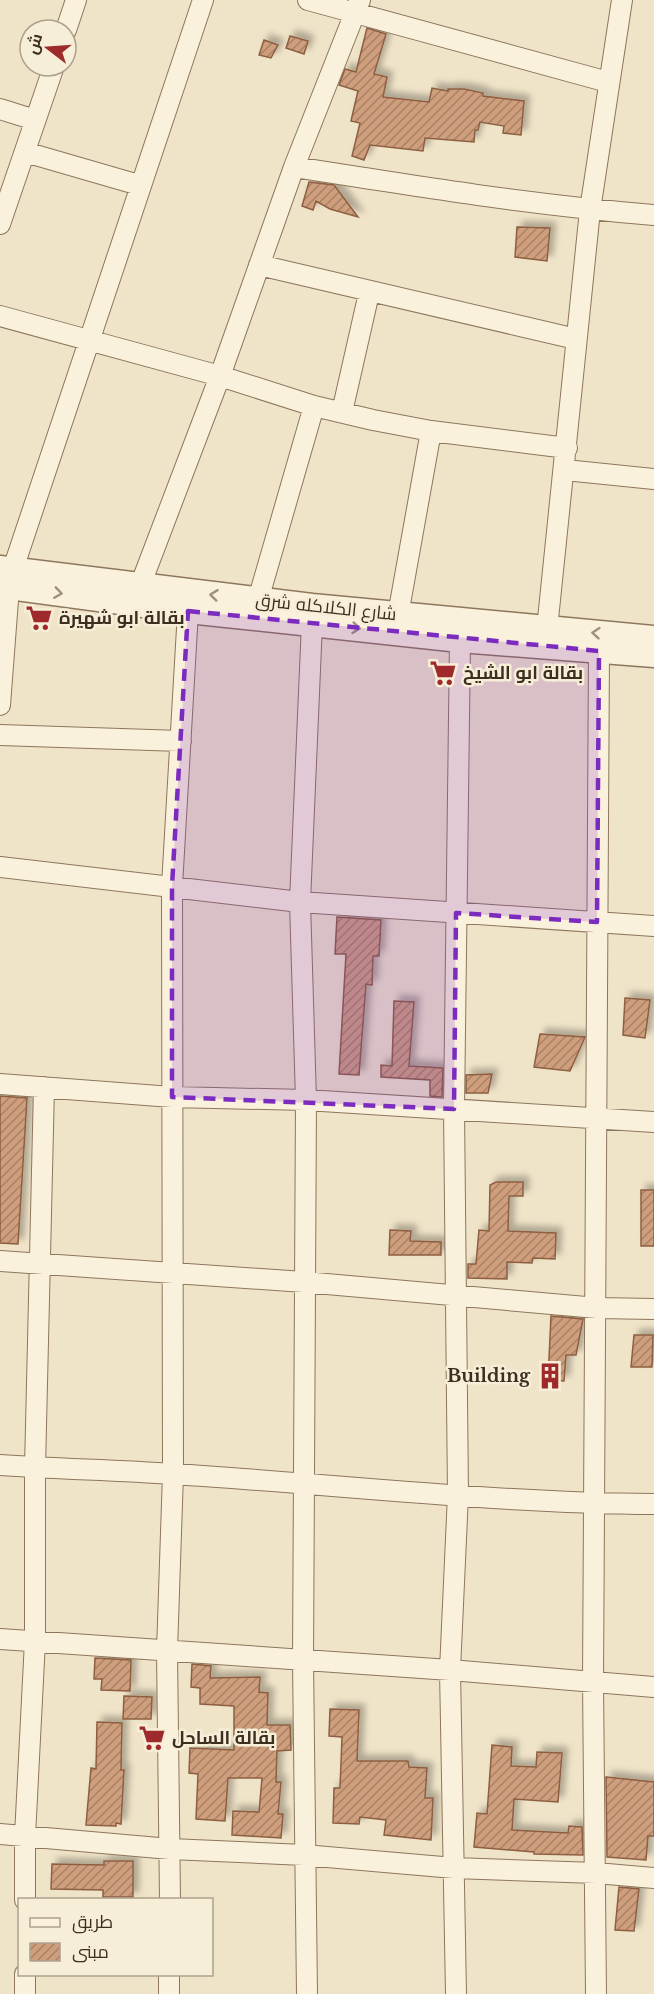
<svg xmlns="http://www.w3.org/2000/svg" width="654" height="1994" font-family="'Libre Baskerville',Cairo,serif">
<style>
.building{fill:url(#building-hatch);stroke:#8d5f41;stroke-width:1.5;filter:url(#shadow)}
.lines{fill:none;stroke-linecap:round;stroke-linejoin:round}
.minor-casing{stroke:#8d765c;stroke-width:22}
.tertiary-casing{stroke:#8d765c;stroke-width:27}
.minor{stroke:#faf1dc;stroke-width:20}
.tertiary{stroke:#faf1dc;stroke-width:24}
.oneway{stroke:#9c907e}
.marked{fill:#7b2cbf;fill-opacity:0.2;stroke:#7b2cbf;stroke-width:4.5;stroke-dasharray:12 8;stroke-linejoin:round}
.labels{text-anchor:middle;stroke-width:5;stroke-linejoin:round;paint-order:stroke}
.street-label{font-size:18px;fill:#3d2e20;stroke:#f7eed8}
.poi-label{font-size:18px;font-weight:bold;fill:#3d2e20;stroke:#f7eed8;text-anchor:start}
</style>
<defs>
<pattern id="building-hatch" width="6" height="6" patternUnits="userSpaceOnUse" patternTransform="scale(1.5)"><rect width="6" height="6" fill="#cf9f7d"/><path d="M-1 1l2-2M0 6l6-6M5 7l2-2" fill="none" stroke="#a98266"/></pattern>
<filter id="shadow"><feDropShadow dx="5.5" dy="-5.5" stdDeviation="3" flood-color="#0004"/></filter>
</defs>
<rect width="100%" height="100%" fill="#f0e4c8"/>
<path class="building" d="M 367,28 L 386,34 L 374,74 L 387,77 L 383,97 L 429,102 L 432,88 L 448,91 L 448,89 L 464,89 L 483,93 L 483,96 L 524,101 L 521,135 L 503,133 L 504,126 L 480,122 L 478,130 L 475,130 L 474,142 L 425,138 L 423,151 L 370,145 L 364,160 L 352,156 L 360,123 L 351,121 L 358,91 L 339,85 L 345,69 L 356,72 Z
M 290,36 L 308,41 L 304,54 L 286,48 Z
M 264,40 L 278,45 L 271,58 L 259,55 Z
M 309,182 L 334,185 L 358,217 L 330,209 L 316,201 L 313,210 L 302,206 Z
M 517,227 L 550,228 L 547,261 L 515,257 Z
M 337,917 L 381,920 L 379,956 L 373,956 L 372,985 L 366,984 L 359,1075 L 339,1074 L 346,954 L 335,954 Z
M 625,998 L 650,1000 L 645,1038 L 623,1035 Z
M 394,1001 L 414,1002 L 409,1066 L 443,1068 L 442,1097 L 430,1096 L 430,1080 L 381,1077 L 381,1065 L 392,1066 Z
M 540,1034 L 585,1037 L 570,1071 L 534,1067 Z
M 492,1074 L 488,1093 L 466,1093 L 466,1075 Z
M 0,1096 L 27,1098 L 18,1244 L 0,1243 Z
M 496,1182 L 523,1182 L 523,1196 L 509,1196 L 508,1231 L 556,1233 L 555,1259 L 533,1258 L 532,1263 L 507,1262 L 507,1279 L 468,1278 L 468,1264 L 476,1264 L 479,1230 L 489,1231 L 490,1185 Z
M 641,1190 L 654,1190 L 654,1246 L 641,1246 Z
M 390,1230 L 411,1231 L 410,1241 L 441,1242 L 441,1255 L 389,1255 Z
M 551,1316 L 583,1319 L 576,1355 L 566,1355 L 564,1381 L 548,1380 Z
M 634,1335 L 653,1335 L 652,1367 L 631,1367 Z
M 95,1658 L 131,1660 L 130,1691 L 101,1690 L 102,1679 L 94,1679 Z
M 192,1664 L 211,1666 L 210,1678 L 260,1677 L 259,1692 L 268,1693 L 267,1725 L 290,1725 L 291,1750 L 277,1751 L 276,1782 L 281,1782 L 278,1814 L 283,1814 L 281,1838 L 232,1835 L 233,1811 L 259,1812 L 262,1778 L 228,1778 L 225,1821 L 196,1819 L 198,1774 L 189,1773 L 190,1748 L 234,1750 L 234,1706 L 200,1704 L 200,1688 L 191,1687 Z
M 124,1696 L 152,1697 L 151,1719 L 123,1719 Z
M 330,1709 L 359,1710 L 357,1761 L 408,1761 L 409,1767 L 427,1768 L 425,1798 L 433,1798 L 431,1840 L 384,1835 L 386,1820 L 360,1817 L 359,1824 L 333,1823 L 334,1788 L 340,1788 L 342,1737 L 329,1736 Z
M 97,1722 L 122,1723 L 121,1770 L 124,1770 L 121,1824 L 116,1823 L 116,1826 L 86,1825 L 91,1768 L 96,1769 Z
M 492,1745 L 512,1747 L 511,1766 L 536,1767 L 537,1752 L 562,1753 L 558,1802 L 514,1799 L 512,1830 L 568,1833 L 569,1826 L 582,1827 L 583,1855 L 534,1854 L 534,1852 L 474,1847 L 477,1813 L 487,1814 Z
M 606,1777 L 654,1782 L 654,1836 L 648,1836 L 646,1860 L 607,1857 Z
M 104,1861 L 133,1861 L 133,1897 L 103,1897 L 103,1890 L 51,1889 L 52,1864 L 104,1865 Z
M 619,1887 L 639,1889 L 634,1931 L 615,1930 Z"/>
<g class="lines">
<g class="minor-casing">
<path id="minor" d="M 308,0 L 608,82
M 66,30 L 76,0
M 0,109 L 35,120
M 25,152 L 139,185
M 294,167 C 414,186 533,205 654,215
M 0,224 L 54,66
M 259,265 L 576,339
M 0,316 L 220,376 L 314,406 L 373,420 L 431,431 L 567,448
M 342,412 L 369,293
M 565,470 L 654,479
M 13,569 L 203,0
M 140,586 L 220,376 L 294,167 L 360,0
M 258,600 L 314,406
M 398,615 L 431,431
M 547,629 L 590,210 L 622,0
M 0,705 L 9,587
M 0,735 L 181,741
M 0,867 L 300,902 L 654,926
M 0,1084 L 172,1097 L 306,1100 L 654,1122
M 0,1261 L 304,1282 L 597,1308 L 654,1309
M 0,1465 C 57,1469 115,1470 173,1474 C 333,1484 493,1503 654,1504
M 0,1639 L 450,1670 L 654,1687
M 0,1834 L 170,1849 L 304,1855 L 454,1868 L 596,1873 L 654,1878
M 25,1900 L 25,1836 L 35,1641 L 35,1468 L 44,1087
M 170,1900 L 167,1651 L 173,1474 L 172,886 L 188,611
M 25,1994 L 25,1974
M 169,1994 L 169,1974
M 307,1994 L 303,1661 L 306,1100 L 300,902 L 312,623
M 456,1994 L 450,1670 L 458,1495 L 454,1109 L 460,640
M 596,1994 L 593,1682 L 599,651"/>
</g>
<g class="tertiary-casing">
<path id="tertiary" d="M 0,568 L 312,606 L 654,638
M 0,586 L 188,611 L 460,640 L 654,655"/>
</g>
<use href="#minor" class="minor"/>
<use href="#tertiary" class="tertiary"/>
</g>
<defs><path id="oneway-chevron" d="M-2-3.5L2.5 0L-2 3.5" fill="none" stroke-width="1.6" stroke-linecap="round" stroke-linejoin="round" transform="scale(1.5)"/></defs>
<g class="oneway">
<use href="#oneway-chevron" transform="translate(58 593) rotate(8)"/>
<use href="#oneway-chevron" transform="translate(214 595) rotate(-173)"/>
<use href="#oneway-chevron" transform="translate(356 628) rotate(6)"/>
<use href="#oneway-chevron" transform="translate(596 633) rotate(-175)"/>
</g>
<path class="marked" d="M 188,611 L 599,651 L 597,922 L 456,913 L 454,1109 L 172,1097 L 172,886 Z"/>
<defs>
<g id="supermarket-bare" transform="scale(2.07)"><path d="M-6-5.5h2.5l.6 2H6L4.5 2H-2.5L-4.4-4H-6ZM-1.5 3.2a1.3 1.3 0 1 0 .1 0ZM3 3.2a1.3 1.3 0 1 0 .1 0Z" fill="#9e2a2b" stroke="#f7eed8" stroke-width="2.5" paint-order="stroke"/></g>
<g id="building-bare" transform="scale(2.07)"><path d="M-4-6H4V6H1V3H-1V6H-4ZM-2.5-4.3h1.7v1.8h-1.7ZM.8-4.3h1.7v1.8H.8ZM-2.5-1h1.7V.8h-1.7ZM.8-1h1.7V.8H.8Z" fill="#9e2a2b" stroke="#f7eed8" stroke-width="2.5" paint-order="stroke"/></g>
</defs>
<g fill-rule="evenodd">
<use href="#supermarket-bare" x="39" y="618"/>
<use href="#supermarket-bare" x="443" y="673"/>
<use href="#building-bare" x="550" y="1376"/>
<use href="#supermarket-bare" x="152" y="1738"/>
</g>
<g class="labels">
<g class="street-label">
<text transform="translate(326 607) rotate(6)" y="6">شارع الكلاكله شرق</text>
</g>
<g class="poi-label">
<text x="59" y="624">بقالة ابو شهيرة</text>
<text x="463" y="679">بقالة ابو الشيخ</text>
<text x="530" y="1382" text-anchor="end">Building</text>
<text x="172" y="1744">بقالة الساحل</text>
</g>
</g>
<rect x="18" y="1898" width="195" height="78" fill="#f7eed8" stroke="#ada18e" stroke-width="1.5"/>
<rect x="30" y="1918" width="30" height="9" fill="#faf1dc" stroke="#ada18e" stroke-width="1.5"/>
<text x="72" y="1928" font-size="18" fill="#3d2e20">طريق</text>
<rect x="30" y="1943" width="30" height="18" fill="url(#building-hatch)" stroke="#ada18e" stroke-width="1.5"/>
<text x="72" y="1958" font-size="18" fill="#3d2e20">مبنى</text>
<g transform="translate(48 48) rotate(287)"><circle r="28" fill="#f7eed8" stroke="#ada18e" stroke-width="1.5"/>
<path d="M0-4.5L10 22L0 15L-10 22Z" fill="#9e2a2b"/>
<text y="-9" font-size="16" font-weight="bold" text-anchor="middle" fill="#3d2e20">ش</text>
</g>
</svg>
